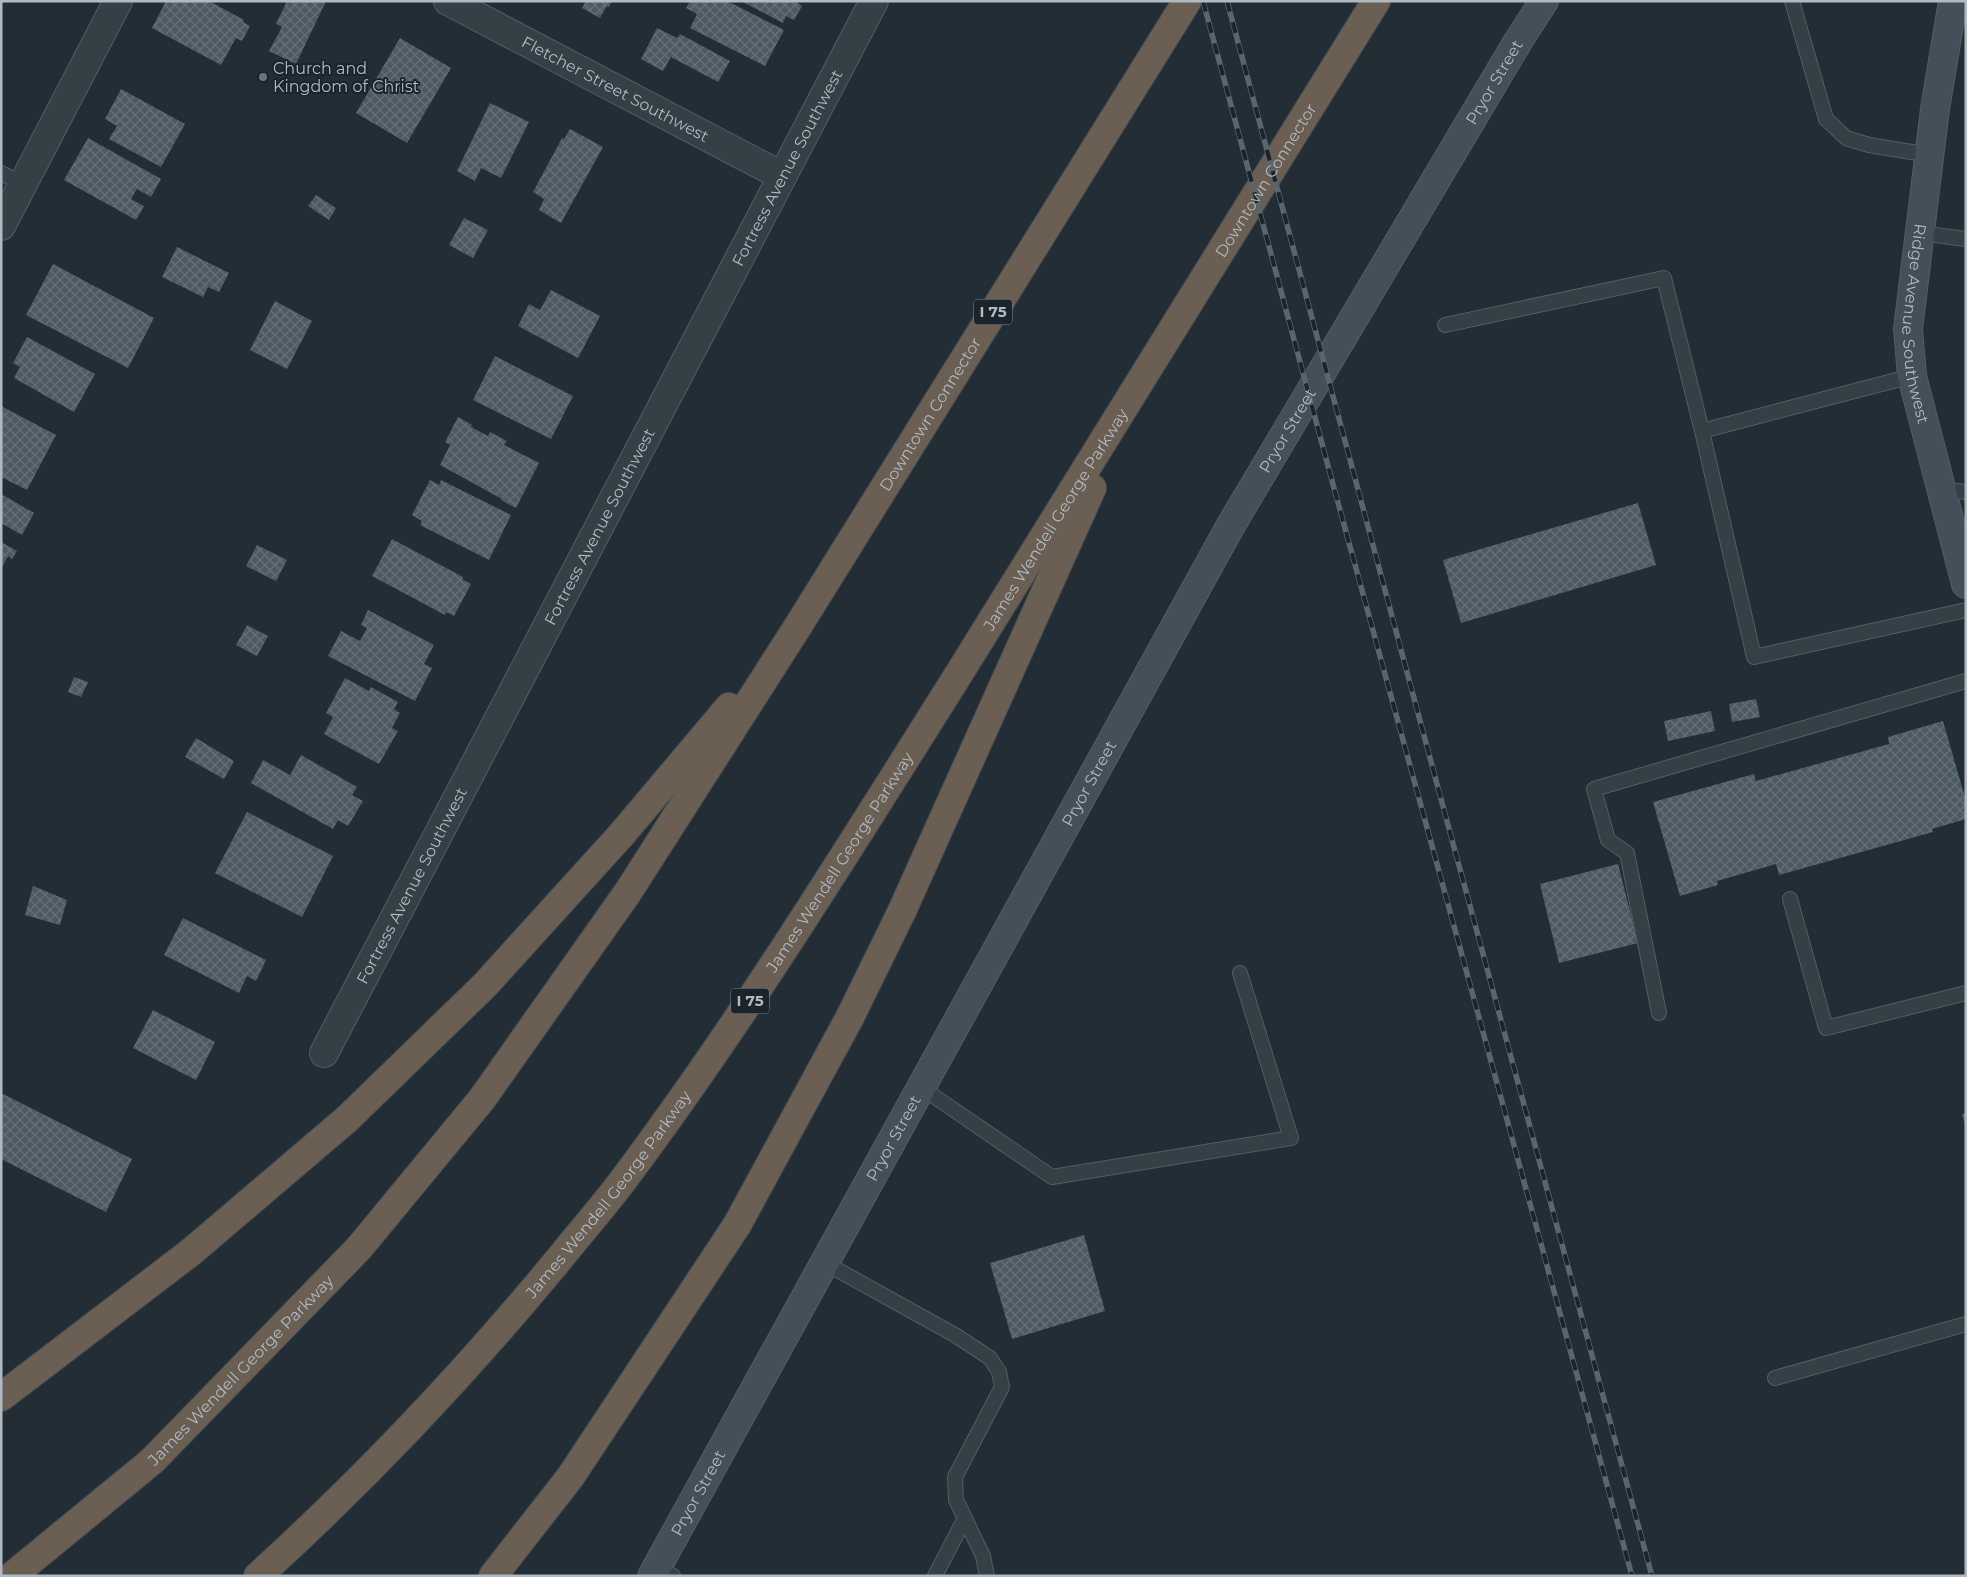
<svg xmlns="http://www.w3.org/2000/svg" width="1967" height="1577" font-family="Montserrat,sans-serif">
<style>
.building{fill:url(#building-cross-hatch)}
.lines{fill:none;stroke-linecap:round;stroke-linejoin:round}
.lane-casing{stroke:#535d64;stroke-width:16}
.street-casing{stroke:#535d64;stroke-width:30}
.secondary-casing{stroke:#535d64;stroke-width:30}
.highway-casing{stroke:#404a51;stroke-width:30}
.lane{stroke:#353f46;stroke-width:14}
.street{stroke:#353f46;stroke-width:28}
.secondary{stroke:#444f59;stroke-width:28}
.highway{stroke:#6b5e53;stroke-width:28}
.rail-casing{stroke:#59656f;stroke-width:5.5}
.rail{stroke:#1b242a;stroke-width:4;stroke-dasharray:11;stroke-linecap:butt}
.worship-dot{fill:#6b7280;stroke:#1b242a;stroke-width:2}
.labels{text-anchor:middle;stroke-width:4;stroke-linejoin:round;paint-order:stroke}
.shield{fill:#1b242a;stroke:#838d95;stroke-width:1}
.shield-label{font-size:15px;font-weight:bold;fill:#b0bac3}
.poi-label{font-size:16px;fill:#b0bac3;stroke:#1b242a;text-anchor:start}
.street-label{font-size:16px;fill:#b0bac3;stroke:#1b242a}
</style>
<defs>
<pattern id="building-cross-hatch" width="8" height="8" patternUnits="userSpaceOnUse" patternTransform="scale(1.25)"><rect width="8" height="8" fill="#4d5a64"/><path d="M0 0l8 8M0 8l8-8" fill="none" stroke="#647079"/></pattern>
</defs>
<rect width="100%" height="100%" fill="#222d35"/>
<path class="building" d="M 166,1 L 209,1 L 244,20 L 243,22 L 250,26 L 242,41 L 236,38 L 221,65 L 152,28 Z
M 287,1 L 326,1 L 296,64 L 269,51 L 282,27 L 276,24 Z
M 586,1 L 612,1 L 609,7 L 607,6 L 600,18 L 582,8 Z
M 690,1 L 727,1 L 784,30 L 765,66 L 690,28 L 697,14 L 686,8 Z
M 741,1 L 795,1 L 802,6 L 794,20 L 786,16 L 783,23 Z
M 657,28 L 677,38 L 680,34 L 730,61 L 718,82 L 671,57 L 663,71 L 641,59 Z
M 400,38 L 451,68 L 407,143 L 356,113 Z
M 121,89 L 185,124 L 161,167 L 109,139 L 117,126 L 105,119 Z
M 490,103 L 529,122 L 501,178 L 481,168 L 475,181 L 457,171 Z
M 570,129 L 603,147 L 561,223 L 539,210 L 544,199 L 533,192 L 562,138 L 564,139 Z
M 88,138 L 161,179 L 151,197 L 137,189 L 131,199 L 144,206 L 136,220 L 64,180 Z
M 316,195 L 336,208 L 329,220 L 308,206 Z
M 464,218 L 488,230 L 473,258 L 449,245 Z
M 177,247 L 229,273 L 219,292 L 208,287 L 203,297 L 162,277 Z
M 53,264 L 154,318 L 128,368 L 26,315 Z
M 551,290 L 600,316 L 578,358 L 518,326 L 529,304 L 540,310 Z
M 275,301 L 312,321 L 287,369 L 250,350 Z
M 27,337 L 95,374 L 74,412 L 14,378 L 20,367 L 13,363 Z
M 495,356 L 573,396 L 551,439 L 473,400 Z
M 1,406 L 56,435 L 27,490 L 1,477 Z
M 458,417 L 472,425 L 471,427 L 488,436 L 490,432 L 507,441 L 504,445 L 539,463 L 516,508 L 501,500 L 502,499 L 440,465 L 450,445 L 445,442 Z
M 430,480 L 439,485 L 441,480 L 511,515 L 489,560 L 420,525 L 422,521 L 412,515 Z
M 1,494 L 34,513 L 22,535 L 1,523 Z
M 1638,503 L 1656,565 L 1461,623 L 1443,560 Z
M 392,539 L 463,577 L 462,579 L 471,584 L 454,616 L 446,612 L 445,615 L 372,576 Z
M 1,542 L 17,551 L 12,559 L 8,556 L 1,569 Z
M 257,545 L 287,560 L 276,581 L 246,566 Z
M 368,610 L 434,645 L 424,664 L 432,668 L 415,701 L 328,656 L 341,631 L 360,641 L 367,628 L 361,625 Z
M 247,625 L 268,636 L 257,656 L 236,645 Z
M 74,677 L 88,682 L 81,697 L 68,692 Z
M 345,678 L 369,691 L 371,687 L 398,702 L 394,709 L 400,713 L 392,728 L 398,731 L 379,764 L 324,734 L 333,717 L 326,713 Z
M 1756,699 L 1760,717 L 1732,722 L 1729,704 Z
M 1711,711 L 1715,731 L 1668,741 L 1664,721 Z
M 1943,721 L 1966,801 L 1966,819 L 1932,829 L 1933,832 L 1779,875 L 1776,864 L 1717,881 L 1718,885 L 1680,896 L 1653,802 L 1754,774 L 1756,781 L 1889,744 L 1888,737 Z
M 196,738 L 234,761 L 224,779 L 185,757 Z
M 301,755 L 357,787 L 352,795 L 363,801 L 348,826 L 338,820 L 333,829 L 251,783 L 263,760 L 290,775 Z
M 247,812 L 333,856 L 302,917 L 215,873 Z
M 1618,864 L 1638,943 L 1559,963 L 1540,884 Z
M 33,886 L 67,900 L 60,925 L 25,915 Z
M 183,918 L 266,960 L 256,981 L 247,976 L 239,993 L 164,955 Z
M 153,1010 L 215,1042 L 196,1080 L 133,1048 Z
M 1,1093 L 132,1159 L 106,1212 L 1,1159 Z
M 1966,1113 L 1966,1125 L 1965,1125 L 1962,1114 Z
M 1084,1235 L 1105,1311 L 1012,1339 L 990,1263 Z"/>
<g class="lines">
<g class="lane-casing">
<path id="lane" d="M 1792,1 L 1826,119 L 1846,138 L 1869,145 L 1930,155
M 1,173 L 23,184
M 1920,233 L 1966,239
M 1445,325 L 1664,278 L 1702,431
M 1912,376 L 1702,431 L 1754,657 L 1966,610
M 1942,490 L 1966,492
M 1790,899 L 1826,1028 L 1966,993
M 1659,1013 L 1627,853 L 1608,840 L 1594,789 L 1966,681
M 922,1088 L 1052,1177 L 1291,1138 L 1240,973
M 825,1263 L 955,1335 L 990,1358 L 999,1372 L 1002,1387 L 955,1477 L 956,1500 L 983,1556 L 987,1576
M 1775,1378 L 1966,1324
M 657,1567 L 673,1576
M 935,1576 L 965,1518"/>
</g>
<g class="street-casing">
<g id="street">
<path id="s1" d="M 448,1 L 782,176"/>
<path d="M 1,226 L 118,1"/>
<path id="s2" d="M 324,1053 L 874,1"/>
</g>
</g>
<g class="secondary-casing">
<g id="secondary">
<path id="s3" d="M 1953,1 L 1935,109 L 1908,329 L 1912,376 L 1966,584"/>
<path id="s4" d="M 652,1576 L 1231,525 L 1517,43 L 1544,1"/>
</g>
</g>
<g class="highway-casing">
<g id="highway">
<path d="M 1,1397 L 191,1252 L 347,1119 L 485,985 L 622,834 L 729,707"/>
<path id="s5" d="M 12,1576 L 152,1461 L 359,1248 L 482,1099 L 628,892 L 800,623 L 1187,1"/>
<path id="s6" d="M 258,1576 C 367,1477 467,1371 560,1258 C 580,1233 602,1208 621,1183 C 744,1019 851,845 960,672 C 1100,449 1238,225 1376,1"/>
<path d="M 493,1576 L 571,1476 L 737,1225 L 850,1017 L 902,911 L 1092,488"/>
</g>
</g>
<use href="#lane" class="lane"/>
<use href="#street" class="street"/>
<use href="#secondary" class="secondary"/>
<use href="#highway" class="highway"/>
<g class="rail-casing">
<path id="rail" d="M 1203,1 L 1331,477 L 1632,1576
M 1227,1 L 1448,825 L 1652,1576"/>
</g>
<use href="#rail" class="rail"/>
</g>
<circle class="worship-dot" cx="263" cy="77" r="5"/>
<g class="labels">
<g class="shield">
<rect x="974" y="299.5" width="38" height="25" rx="4"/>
<rect x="731" y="988.5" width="38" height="25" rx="4"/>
</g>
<g class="shield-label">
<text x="993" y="317">I 75</text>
<text x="750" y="1006">I 75</text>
</g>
<g class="poi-label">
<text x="273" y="74">Church and<tspan x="273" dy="18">Kingdom of Christ</tspan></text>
</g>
<g class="street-label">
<text dy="6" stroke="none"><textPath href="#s4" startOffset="1715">Pryor Street</textPath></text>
<text dy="6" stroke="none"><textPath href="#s1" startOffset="189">Fletcher Street Southwest</textPath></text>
<text dy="6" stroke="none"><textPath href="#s2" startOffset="999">Fortress Avenue Southwest</textPath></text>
<text dy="6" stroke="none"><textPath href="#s6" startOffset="1728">Downtown Connector</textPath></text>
<text dy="6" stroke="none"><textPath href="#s3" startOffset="326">Ridge Avenue Southwest</textPath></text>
<text dy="6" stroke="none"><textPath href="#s5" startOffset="1490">Downtown Connector</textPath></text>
<text dy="6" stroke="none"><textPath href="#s4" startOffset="1310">Pryor Street</textPath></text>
<text dy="6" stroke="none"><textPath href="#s6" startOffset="1329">James Wendell George Parkway</textPath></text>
<text dy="6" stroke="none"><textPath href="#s2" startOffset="594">Fortress Avenue Southwest</textPath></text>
<text dy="6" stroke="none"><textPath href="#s4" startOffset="905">Pryor Street</textPath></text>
<text dy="6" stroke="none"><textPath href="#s6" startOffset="924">James Wendell George Parkway</textPath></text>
<text dy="6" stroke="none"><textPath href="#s2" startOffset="189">Fortress Avenue Southwest</textPath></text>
<text dy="6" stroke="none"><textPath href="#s4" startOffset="500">Pryor Street</textPath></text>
<text dy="6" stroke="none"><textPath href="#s6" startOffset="519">James Wendell George Parkway</textPath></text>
<text dy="6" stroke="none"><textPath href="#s5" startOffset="308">James Wendell George Parkway</textPath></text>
<text dy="6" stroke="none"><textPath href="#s4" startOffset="95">Pryor Street</textPath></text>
</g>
</g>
<rect width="1967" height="1577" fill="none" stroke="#b0bac3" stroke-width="5"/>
</svg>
